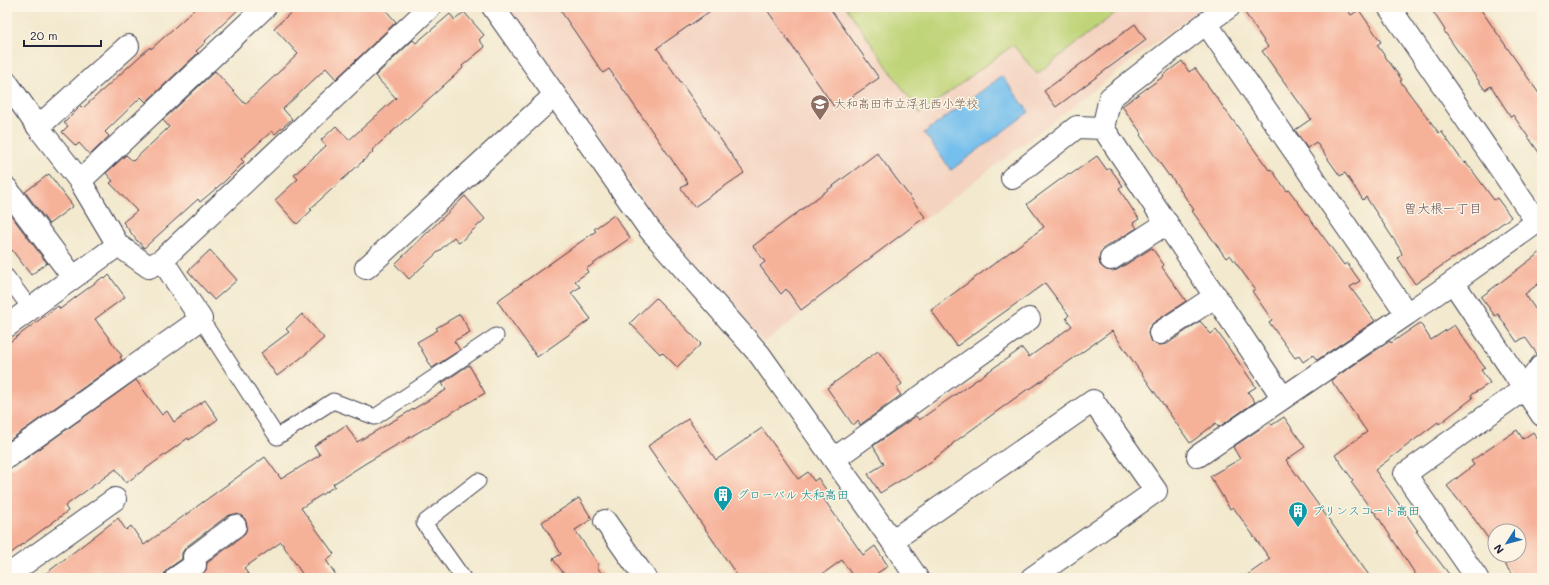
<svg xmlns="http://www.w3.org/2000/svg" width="1549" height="585" font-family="Mali,'Klee One',sans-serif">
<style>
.built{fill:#f4d3c1}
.green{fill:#bfd478;stroke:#707b5a}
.water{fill:#74bfed;stroke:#4b7094}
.building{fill:#f6b199}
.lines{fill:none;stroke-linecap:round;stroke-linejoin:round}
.service-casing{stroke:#414051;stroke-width:17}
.minor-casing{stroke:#414051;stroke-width:24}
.service{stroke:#fff;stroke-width:15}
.minor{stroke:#fff;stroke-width:22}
.labels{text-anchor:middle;stroke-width:3;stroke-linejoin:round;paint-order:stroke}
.education-label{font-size:12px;fill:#785e54;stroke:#fcf5e5;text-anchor:start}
.culture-label{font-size:12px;fill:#0d838f;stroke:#fcf5e5;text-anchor:start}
.neighbourhood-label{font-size:13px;fill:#6c545c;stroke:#fcf5e5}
</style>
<rect width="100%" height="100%" fill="#fcf5e5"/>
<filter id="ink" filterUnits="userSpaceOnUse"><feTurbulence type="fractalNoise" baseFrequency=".025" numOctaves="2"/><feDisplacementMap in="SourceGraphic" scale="8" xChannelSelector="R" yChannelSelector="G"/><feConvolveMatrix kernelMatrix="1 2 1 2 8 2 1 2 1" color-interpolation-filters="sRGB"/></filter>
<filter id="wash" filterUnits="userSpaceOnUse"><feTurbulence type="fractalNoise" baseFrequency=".012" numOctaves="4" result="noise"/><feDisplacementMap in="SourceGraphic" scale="16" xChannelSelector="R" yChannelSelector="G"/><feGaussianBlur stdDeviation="0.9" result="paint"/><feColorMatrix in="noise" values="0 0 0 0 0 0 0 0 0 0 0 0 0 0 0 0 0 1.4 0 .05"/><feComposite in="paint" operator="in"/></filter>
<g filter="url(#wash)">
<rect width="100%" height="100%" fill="#f2e9ce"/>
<path class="built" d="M 510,7 L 1202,7 L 764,343 L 665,232 L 509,10 Z"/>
<path class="green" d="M 846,7 L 1123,7 L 1037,74 L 1013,45 L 920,114 Z"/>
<path class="water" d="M 1002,76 L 1029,112 L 951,170 L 924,133 Z"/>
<g id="blocks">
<path class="building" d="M 197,7 L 241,7 L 205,41 L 206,42 L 196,51 L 198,53 L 146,102 L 141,97 L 105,132 L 109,136 L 90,155 L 79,143 L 76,146 L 62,132 L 68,126 L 64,123 L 81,106 L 83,108 L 150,47 L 151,49 Z
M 297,7 L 383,7 L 396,22 L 336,79 L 326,68 L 283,109 L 292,119 L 275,134 L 272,131 L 241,159 L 244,162 L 226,180 L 200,202 L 198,199 L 144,248 L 138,241 L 137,241 L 123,222 L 137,211 L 110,183 L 113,181 L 106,173 L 126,155 L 133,161 L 169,127 L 163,120 L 215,71 L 245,104 L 298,54 L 274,28 Z
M 558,7 L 716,7 L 657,48 L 744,173 L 694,207 L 681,188 L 688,183 L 609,69 L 603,73 Z
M 765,7 L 829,7 L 879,78 L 835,108 Z
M 1241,7 L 1346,7 L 1351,15 L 1359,10 L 1381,42 L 1377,45 L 1402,80 L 1400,81 L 1439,133 L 1441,131 L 1464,163 L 1466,162 L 1494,200 L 1497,198 L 1511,217 L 1453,259 L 1453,258 L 1415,284 L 1398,258 L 1402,254 L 1400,249 L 1366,197 L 1363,200 L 1345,173 L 1340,176 L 1316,142 L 1307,148 L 1295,130 L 1311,119 L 1262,51 L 1268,47 Z
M 1430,7 L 1479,7 L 1542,98 L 1542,157 L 1513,115 L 1511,117 L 1491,86 L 1485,90 L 1444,31 L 1445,30 Z
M 464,12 L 484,35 L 479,40 L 485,47 L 462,66 L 463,68 L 372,150 L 373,152 L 310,209 L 312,210 L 297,224 L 275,200 L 298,179 L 294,175 L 326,146 L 321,140 L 336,126 L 349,140 L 396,98 L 375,76 L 413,40 L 416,43 L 450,14 L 455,20 Z
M 1135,24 L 1146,40 L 1056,107 L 1044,91 Z
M 1182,61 L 1189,72 L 1195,68 L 1269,170 L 1271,169 L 1287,191 L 1289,190 L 1344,265 L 1347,263 L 1360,281 L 1350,287 L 1375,321 L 1317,360 L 1313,355 L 1303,362 L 1299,356 L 1295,358 L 1269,322 L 1272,320 L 1252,291 L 1255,289 L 1230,255 L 1226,258 L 1192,211 L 1194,210 L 1170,175 L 1169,176 L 1140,135 L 1142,134 L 1122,106 L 1164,76 L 1163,75 Z
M 877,153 L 925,217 L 801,310 L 786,289 L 781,294 L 760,266 L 765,262 L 753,246 Z
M 1097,156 L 1107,170 L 1110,168 L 1123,186 L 1119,189 L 1139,219 L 1133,223 L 1137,228 L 1104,248 L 1100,253 L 1099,259 L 1100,265 L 1106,270 L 1112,271 L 1117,270 L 1152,248 L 1164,265 L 1162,267 L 1186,301 L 1153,323 L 1149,328 L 1148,333 L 1150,340 L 1155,344 L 1160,345 L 1167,344 L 1200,321 L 1211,334 L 1216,330 L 1256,387 L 1248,392 L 1255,402 L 1219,427 L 1216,423 L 1190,443 L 1112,331 L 1030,389 L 1029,388 L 952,444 L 952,445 L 932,461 L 880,493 L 868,474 L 884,464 L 873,446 L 916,416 L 919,420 L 1022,348 L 1029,357 L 1072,326 L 1066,318 L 1069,315 L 1045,283 L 957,346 L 931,310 L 1044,227 L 1027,204 L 1069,173 L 1070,175 Z
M 49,174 L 73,206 L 49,224 L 25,192 Z
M 465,196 L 485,219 L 459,243 L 454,237 L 409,279 L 395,264 Z
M 7,210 L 47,263 L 31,275 L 12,250 L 7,254 Z
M 614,215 L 630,238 L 586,269 L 588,272 L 575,281 L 580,287 L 571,293 L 591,319 L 537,357 L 497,301 L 596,231 L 594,229 Z
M 210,250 L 237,280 L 214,300 L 188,271 Z
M 1542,251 L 1542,281 L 1525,294 L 1542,319 L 1542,353 L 1537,354 L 1525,337 L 1517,342 L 1498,314 L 1495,316 L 1481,297 Z
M 109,275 L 125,297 L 95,319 L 122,356 L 120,357 L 122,360 L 7,442 L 7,344 L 58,306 L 60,309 L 103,277 L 105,279 Z
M 656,298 L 701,344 L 677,367 L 662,352 L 660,354 L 630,323 Z
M 302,314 L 324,338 L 306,354 L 277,376 L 261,353 L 289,332 L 286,329 Z
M 460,314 L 470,332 L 454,341 L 460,350 L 432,368 L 417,342 L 438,330 L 436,328 Z
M 1420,323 L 1431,340 L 1454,325 L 1485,368 L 1481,370 L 1490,383 L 1471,395 L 1473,398 L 1439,424 L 1438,422 L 1375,470 L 1418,531 L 1416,531 L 1452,578 L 1418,578 L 1374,511 L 1373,512 L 1351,482 L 1353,480 L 1335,455 L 1367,432 L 1331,380 L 1390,341 L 1391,343 Z
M 878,351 L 902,384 L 896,389 L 901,395 L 860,425 L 858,421 L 853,425 L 827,388 Z
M 469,365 L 485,393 L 366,463 L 333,484 L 335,486 L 301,508 L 334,554 L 326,560 L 338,578 L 305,578 L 281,542 L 244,568 L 251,578 L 198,578 L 206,570 L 207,563 L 243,536 L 246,531 L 247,525 L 245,519 L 240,515 L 234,514 L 227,516 L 186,547 L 182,553 L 182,559 L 169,568 L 165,572 L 164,578 L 40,578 L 118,518 L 126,530 L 131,526 L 144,545 L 265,457 L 281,479 L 320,455 L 314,446 L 346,425 L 357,442 L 446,390 L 442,383 Z
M 136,380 L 162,415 L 167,411 L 174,422 L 205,400 L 218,419 L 189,440 L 188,438 L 126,483 L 116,469 L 65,506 L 68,511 L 7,556 L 7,469 L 14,467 Z
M 1284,417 L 1305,447 L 1286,460 L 1371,578 L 1243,578 L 1270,559 L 1233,507 L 1230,509 L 1210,476 L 1240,459 L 1233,447 L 1270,422 L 1272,425 Z
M 688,419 L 716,460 L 762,428 L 798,479 L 808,472 L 814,481 L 818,478 L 829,494 L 823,498 L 863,555 L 875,546 L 888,566 L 870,578 L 854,578 L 842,560 L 817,578 L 739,578 L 648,446 Z
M 1517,430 L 1523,439 L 1533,432 L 1542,446 L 1542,578 L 1514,578 L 1499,555 L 1519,555 L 1519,531 L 1495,531 L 1495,548 L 1465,506 L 1464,507 L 1447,486 L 1474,465 L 1471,461 Z
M 579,498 L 592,519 L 575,530 L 599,565 L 597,567 L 605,578 L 567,578 L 553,559 L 561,554 L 542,522 Z"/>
</g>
</g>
<g filter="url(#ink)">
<use href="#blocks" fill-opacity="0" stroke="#414051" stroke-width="1"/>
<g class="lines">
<g class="service-casing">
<path id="service" d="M 7,277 L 30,308
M 201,319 L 277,437 L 333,401 L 375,417 L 496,336
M 463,578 L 424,523 L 478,481"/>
</g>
<g class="minor-casing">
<path id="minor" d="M 493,7 L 650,230 L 760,355 L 892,541 L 917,578
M 1389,7 L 1537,222 L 1453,282
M 1206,23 L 1407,314 L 1283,398 L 1103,128 L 1110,98 Z
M 1206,23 L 1229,7
M 7,83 L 38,127 L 80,181 L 118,245
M 38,127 L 128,46
M 1012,178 L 1077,127 L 1103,128
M 80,181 L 265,7
M 7,189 L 73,277
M 1111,259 L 1167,223
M 366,268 L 555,95
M 1407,314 L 1453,282 L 1542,415
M 7,326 L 118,245 L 149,267 L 162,260
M 1160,333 L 1216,296
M 1198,456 L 1283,398
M 7,457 L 201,319 L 162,260 L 430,7
M 834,459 L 1029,319
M 605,521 L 645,578
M 892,541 L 1093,401 L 1156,491 L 1032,578
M 7,576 L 115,499
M 176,578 L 195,565 L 194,557 L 235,526
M 1477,578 L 1405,474 L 1524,389 L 1542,365"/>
</g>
<use href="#service" class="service"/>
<use href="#minor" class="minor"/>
</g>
</g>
<defs>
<g id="school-pin" transform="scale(1)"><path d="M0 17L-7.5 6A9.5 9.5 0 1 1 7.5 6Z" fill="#8d6e63" stroke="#fcf5e5"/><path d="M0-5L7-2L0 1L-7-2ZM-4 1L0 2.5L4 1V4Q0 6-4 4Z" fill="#fff"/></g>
<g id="building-pin" transform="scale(1)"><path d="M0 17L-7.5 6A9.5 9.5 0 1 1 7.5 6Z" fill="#0f9aa8" stroke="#fcf5e5"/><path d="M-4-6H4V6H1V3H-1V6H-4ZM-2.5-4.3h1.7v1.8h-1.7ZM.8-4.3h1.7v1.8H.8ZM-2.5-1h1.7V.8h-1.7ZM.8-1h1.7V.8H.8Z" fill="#fff"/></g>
</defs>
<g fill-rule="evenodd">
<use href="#school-pin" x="820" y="104"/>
<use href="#building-pin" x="723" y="495"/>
<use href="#building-pin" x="1298" y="511"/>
</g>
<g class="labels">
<g class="education-label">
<text x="834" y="108">大和高田市立浮孔西小学校</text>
</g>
<g class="culture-label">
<text x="737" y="499">グローバル 大和高田</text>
<text x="1312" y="515">プリンスコート高田</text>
</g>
<g class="neighbourhood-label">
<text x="1443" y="213">曽大根一丁目</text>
</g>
</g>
<rect width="1549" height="585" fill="none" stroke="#fcf5e5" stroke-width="24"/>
<g transform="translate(1507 543) rotate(234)"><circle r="19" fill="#fcf5e5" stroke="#a5a1a1"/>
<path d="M0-3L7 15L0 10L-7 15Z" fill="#1f6fb2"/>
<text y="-6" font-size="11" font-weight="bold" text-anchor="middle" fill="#22223b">N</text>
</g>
<path d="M24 40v6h77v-6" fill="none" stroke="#22223b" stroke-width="2"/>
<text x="30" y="40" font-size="12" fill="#22223b" stroke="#fcf5e5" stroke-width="3" paint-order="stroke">20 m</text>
</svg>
